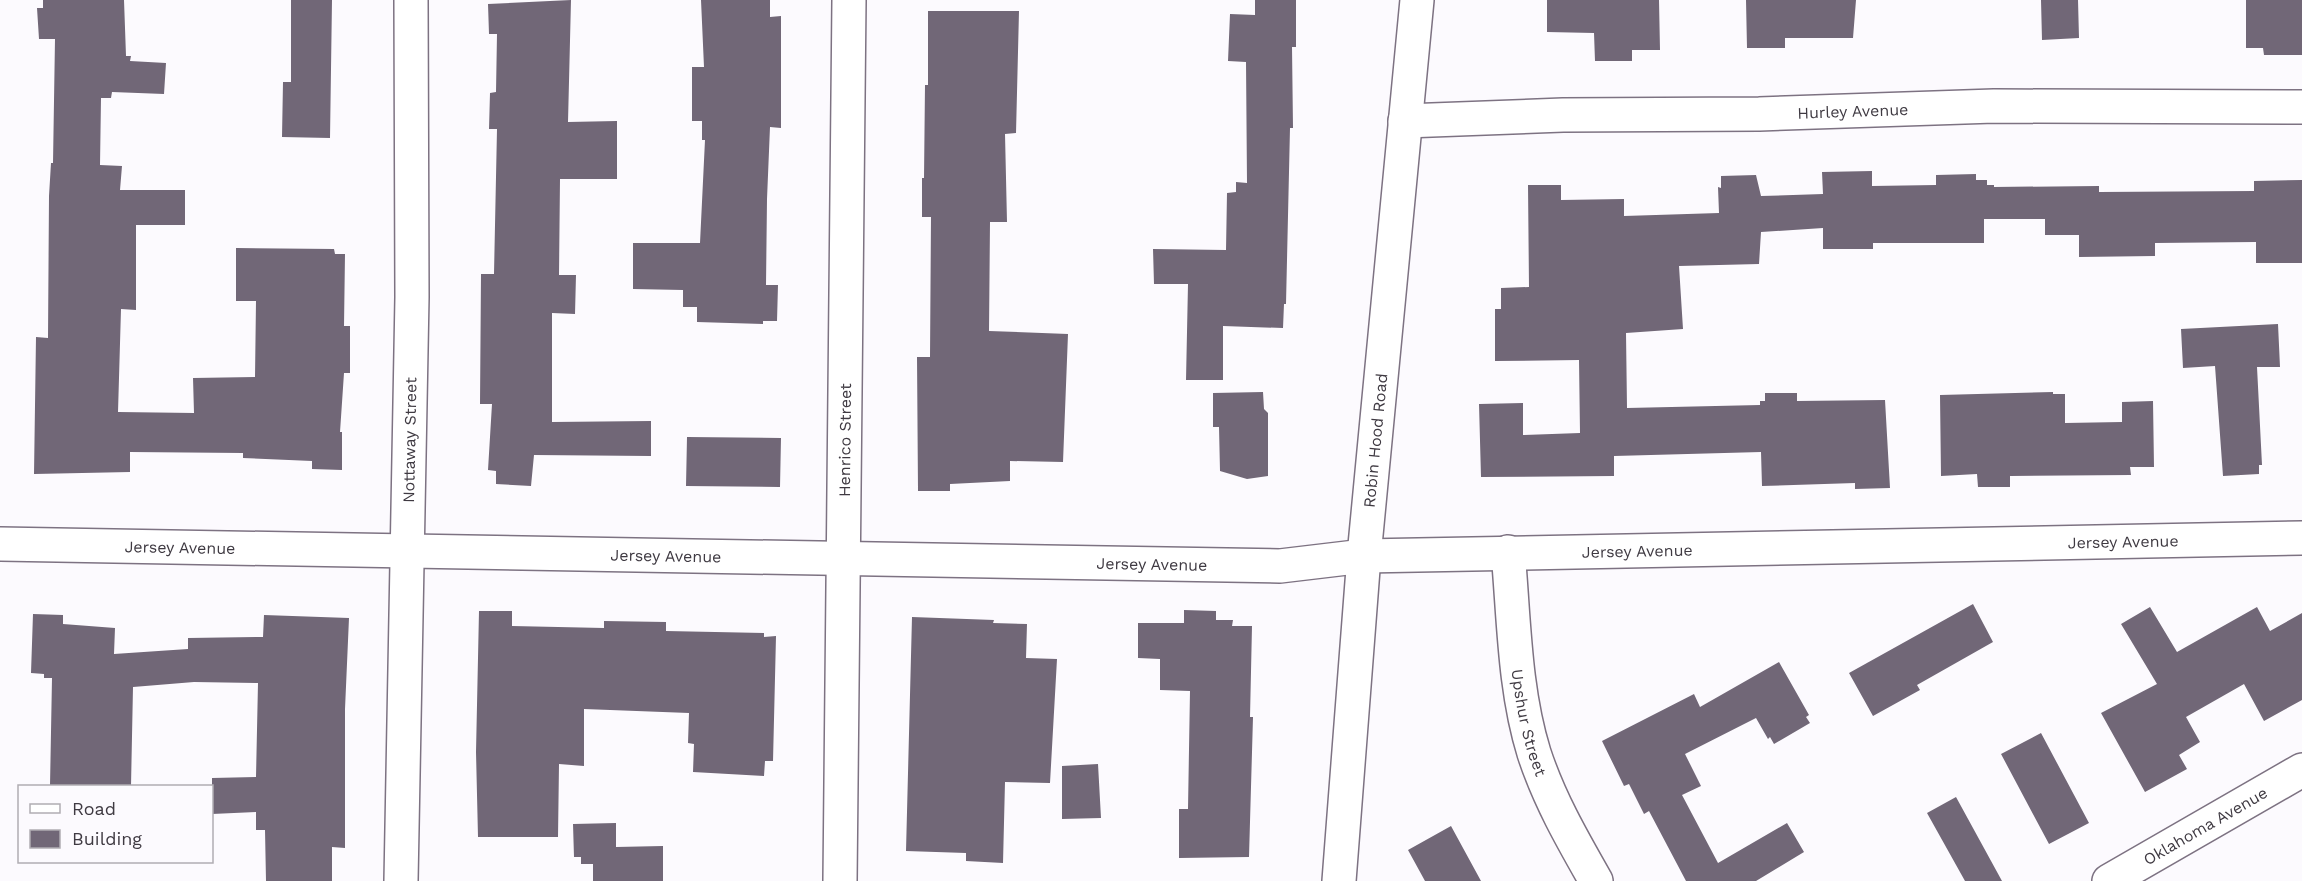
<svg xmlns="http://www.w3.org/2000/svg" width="2302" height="881" font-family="'Work Sans',sans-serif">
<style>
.building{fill:#716777}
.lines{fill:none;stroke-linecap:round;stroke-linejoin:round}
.minor-casing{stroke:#7d7282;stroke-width:36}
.tertiary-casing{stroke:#7d7282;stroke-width:36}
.minor{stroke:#fff;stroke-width:33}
.tertiary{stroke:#fff;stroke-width:33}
.labels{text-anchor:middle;stroke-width:6;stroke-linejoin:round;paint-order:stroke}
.street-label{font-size:16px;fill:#3f3a42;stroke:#fcfafe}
</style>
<rect width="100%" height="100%" fill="#fcfafe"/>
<path class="building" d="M 43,0 L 124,0 L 126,56 L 131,56 L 130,61 L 166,63 L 164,94 L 112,92 L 111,98 L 101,98 L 100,165 L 122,166 L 120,190 L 185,190 L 185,225 L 136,225 L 136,310 L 121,309 L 118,412 L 194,413 L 193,378 L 255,377 L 256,301 L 236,301 L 236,248 L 334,249 L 335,254 L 345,254 L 344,326 L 350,326 L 350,373 L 344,373 L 340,432 L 342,432 L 342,470 L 312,469 L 312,461 L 243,458 L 243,453 L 130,452 L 130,472 L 34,474 L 36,337 L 48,338 L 49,196 L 51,163 L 53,163 L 55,39 L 39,39 L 37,8 L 43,8 Z
M 291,0 L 332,0 L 330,138 L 282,137 L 283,82 L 291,82 Z
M 571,0 L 568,122 L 617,121 L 617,179 L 560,179 L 559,275 L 576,275 L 575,314 L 552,313 L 552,422 L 651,421 L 651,456 L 534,455 L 531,486 L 496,484 L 496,471 L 488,470 L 492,404 L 480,404 L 481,274 L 494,274 L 497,129 L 489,129 L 490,93 L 496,92 L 497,34 L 489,34 L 488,4 Z
M 701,0 L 770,0 L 770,17 L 781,16 L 781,128 L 770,127 L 767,199 L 766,285 L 778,285 L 777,321 L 763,321 L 763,324 L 697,322 L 697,307 L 683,307 L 683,290 L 633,289 L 633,243 L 700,243 L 705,140 L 702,140 L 702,121 L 692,121 L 692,67 L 704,67 Z
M 1255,0 L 1296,0 L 1296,47 L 1292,47 L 1293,128 L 1290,128 L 1286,304 L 1284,304 L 1283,328 L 1223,326 L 1223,380 L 1186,380 L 1188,284 L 1154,284 L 1153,249 L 1226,250 L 1227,193 L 1236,192 L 1236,182 L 1247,183 L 1246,62 L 1228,61 L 1230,14 L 1255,15 Z
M 1547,0 L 1659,0 L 1660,50 L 1632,50 L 1632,61 L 1595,61 L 1594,33 L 1547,32 Z
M 1746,0 L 1856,0 L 1853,38 L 1785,38 L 1785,48 L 1747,48 Z
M 2041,0 L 2078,0 L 2079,38 L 2042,40 Z
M 2246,0 L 2302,0 L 2302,55 L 2264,55 L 2263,48 L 2246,48 Z
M 928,11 L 1019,11 L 1016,133 L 1005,134 L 1007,222 L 990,222 L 989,331 L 1068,334 L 1063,462 L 1010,461 L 1010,481 L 950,484 L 950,491 L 918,491 L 917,357 L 930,357 L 931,217 L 922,217 L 922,178 L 924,178 L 925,85 L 928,85 Z
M 1872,171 L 1872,186 L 1936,185 L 1936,175 L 1976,174 L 1976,180 L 1987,180 L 1987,185 L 1994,185 L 1994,187 L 2099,186 L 2099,192 L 2254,191 L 2254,181 L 2302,180 L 2302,263 L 2256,263 L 2256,242 L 2155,243 L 2155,256 L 2079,257 L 2079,235 L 2045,235 L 2045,219 L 1984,219 L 1984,243 L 1873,243 L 1873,249 L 1823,249 L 1823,228 L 1761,232 L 1759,264 L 1679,266 L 1683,329 L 1626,333 L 1627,408 L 1760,405 L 1760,401 L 1765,401 L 1765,393 L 1797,393 L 1797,401 L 1885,400 L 1890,488 L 1855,489 L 1855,483 L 1762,486 L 1761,452 L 1614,456 L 1614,476 L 1481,477 L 1479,404 L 1523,403 L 1523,435 L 1580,433 L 1579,360 L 1495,361 L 1495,309 L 1501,309 L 1501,288 L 1529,287 L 1528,185 L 1561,185 L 1561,200 L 1624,199 L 1624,216 L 1719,213 L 1718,187 L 1721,188 L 1721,176 L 1756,175 L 1761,196 L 1823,194 L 1822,172 Z
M 2278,324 L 2280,367 L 2257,367 L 2262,465 L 2259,465 L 2259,474 L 2223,476 L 2215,366 L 2183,368 L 2181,329 Z
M 1263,392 L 1264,409 L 1268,413 L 1268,476 L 1247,479 L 1220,471 L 1219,427 L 1213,427 L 1213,393 Z
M 2053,392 L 2053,394 L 2065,394 L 2065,423 L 2122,422 L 2122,402 L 2153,401 L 2154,467 L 2130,467 L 2131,475 L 2010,476 L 2010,487 L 1978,487 L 1977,474 L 1941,476 L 1940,395 Z
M 687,437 L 781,438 L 780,487 L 686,486 Z
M 1973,604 L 1993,642 L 1917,685 L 1920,690 L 1873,716 L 1849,673 Z
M 2150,607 L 2177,652 L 2257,607 L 2270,631 L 2302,613 L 2302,700 L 2264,721 L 2244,684 L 2186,717 L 2200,742 L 2179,755 L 2187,769 L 2145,792 L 2101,713 L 2157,684 L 2121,624 Z
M 1184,610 L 1216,611 L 1216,620 L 1233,620 L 1232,626 L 1252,626 L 1250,717 L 1253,717 L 1249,857 L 1179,858 L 1179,809 L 1188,809 L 1190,691 L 1160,690 L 1160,659 L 1138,658 L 1138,623 L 1184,623 Z
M 479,611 L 512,611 L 512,626 L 604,628 L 604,621 L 666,622 L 666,631 L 764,633 L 764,637 L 776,636 L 773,761 L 765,761 L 764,776 L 693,772 L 694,744 L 688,743 L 689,713 L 584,709 L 584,766 L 559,764 L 558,837 L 478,837 L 476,752 Z
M 33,614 L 63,615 L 63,624 L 115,628 L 114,654 L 188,649 L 188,638 L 263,637 L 264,615 L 349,618 L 345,709 L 345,848 L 332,847 L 332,881 L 266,881 L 265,830 L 256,830 L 256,812 L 212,814 L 212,778 L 256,777 L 258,683 L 194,682 L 133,687 L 131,786 L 50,786 L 52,678 L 44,678 L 44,674 L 31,673 Z
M 912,617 L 994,620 L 993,623 L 1027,624 L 1026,658 L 1057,659 L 1050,783 L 1005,782 L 1003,863 L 966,861 L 966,853 L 906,851 Z
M 1779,662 L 1809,715 L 1806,717 L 1810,723 L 1774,744 L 1770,737 L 1768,739 L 1756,718 L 1685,754 L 1701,786 L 1682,795 L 1718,863 L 1787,823 L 1804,852 L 1756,881 L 1686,881 L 1649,811 L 1644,814 L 1629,784 L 1624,786 L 1602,741 L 1694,694 L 1700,707 Z
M 2041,733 L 2089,823 L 2049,844 L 2001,754 Z
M 1098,764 L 1101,818 L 1062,819 L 1062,766 Z
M 1956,797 L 2002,881 L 1965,881 L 1927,813 Z
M 616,823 L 616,847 L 663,846 L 663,881 L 593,881 L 593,864 L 581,864 L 581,857 L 574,857 L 573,824 Z
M 1451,826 L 1481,881 L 1425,881 L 1408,850 Z"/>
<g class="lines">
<g class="minor-casing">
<g id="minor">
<path id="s1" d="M 1405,121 L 1563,115 L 1759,114 L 1994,106 L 2302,107"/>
<path id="s2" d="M 0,544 L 1280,566 L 1364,556 L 2302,538"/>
<path id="s3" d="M 1508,552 C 1514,618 1514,689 1534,753 C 1549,799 1572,839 1596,881"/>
<path id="s4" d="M 401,881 L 412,297 L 411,0"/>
<path id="s5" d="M 840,881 L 849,0"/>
<path id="s6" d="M 2109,881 L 2302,770"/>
</g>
</g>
<g class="tertiary-casing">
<g id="tertiary">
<path id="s7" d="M 1339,881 L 1364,556 L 1417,0"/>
</g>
</g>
<use href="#minor" class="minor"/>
<use href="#tertiary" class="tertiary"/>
</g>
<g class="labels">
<g class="street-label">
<text dy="6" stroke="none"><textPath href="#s1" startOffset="448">Hurley Avenue</textPath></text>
<text dy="6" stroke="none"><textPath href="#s7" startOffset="442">Robin Hood Road</textPath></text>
<text dy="6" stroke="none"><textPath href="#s4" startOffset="441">Nottaway Street</textPath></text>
<text dy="6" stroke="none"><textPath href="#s5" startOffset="441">Henrico Street</textPath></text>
<text dy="6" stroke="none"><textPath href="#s2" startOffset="2124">Jersey Avenue</textPath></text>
<text dy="6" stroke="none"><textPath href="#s2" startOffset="180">Jersey Avenue</textPath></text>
<text dy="6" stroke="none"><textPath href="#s2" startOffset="1638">Jersey Avenue</textPath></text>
<text dy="6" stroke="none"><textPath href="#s2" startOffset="666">Jersey Avenue</textPath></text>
<text dy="6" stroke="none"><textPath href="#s2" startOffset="1152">Jersey Avenue</textPath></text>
<text dy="6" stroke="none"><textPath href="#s3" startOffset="172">Upshur Street</textPath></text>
<text dy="6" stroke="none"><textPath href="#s6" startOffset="111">Oklahoma Avenue</textPath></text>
</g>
</g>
<rect x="18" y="785" width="195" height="78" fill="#fcfafe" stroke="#b0adb3" stroke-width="1.5"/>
<rect x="30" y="804" width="30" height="9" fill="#ffffff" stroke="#b0adb3" stroke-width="1.5"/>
<text x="72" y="815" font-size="18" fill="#3f3a42">Road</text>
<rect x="30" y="830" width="30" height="18" fill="#716777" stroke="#b0adb3" stroke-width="1.5"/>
<text x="72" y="845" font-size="18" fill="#3f3a42">Building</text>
</svg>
